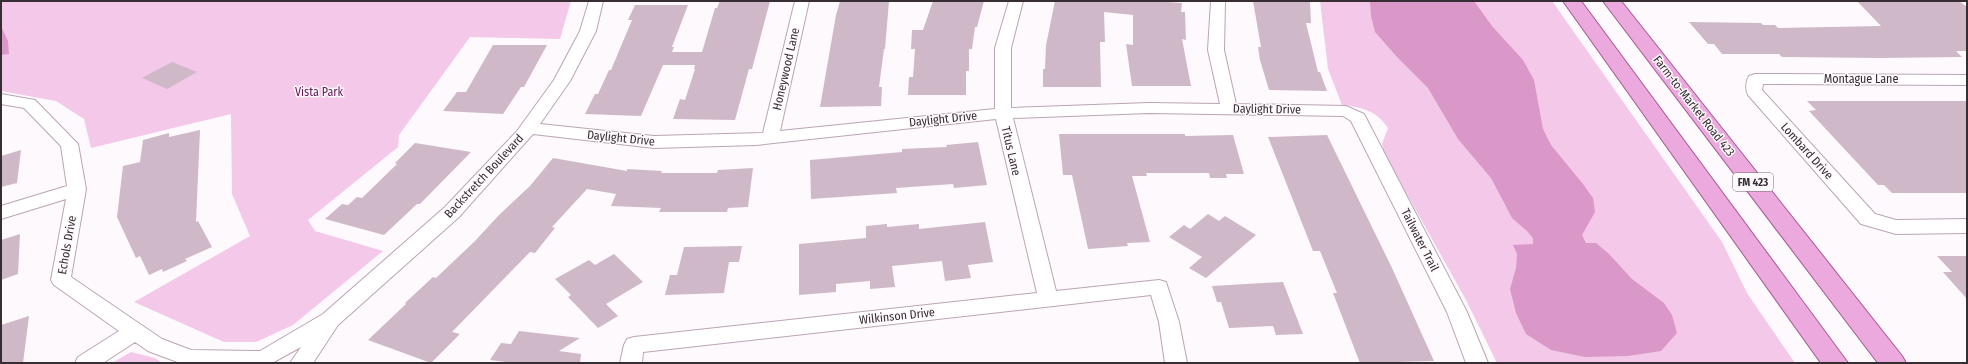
<svg xmlns="http://www.w3.org/2000/svg" width="1968" height="364" font-family="'Fira Sans Condensed',sans-serif">
<style>
.green{fill:#f4c8e8}
.water{fill:#da98c9}
.building{fill:#cfb8c8}
.lines{fill:none;stroke-linecap:round;stroke-linejoin:round}
.minor-casing{stroke:#bba4b4;stroke-width:2}
.primary-casing{stroke:#a45893;stroke-width:2}
.minor{fill:#fff;fill-rule:evenodd}
.primary{fill:#eba9dd;fill-rule:evenodd}
.labels{text-anchor:middle;stroke-width:3;stroke-linejoin:round;paint-order:stroke}
.shield{fill:#fef9fc;stroke:#736b70;stroke-width:1}
.shield-label{font-size:11px;font-weight:bold;fill:#372e34}
.street-label{font-size:12px;fill:#372e34;stroke:#fef9fc}
.park-label{font-size:12px;fill:#641856;stroke:#fef9fc}
</style>
<rect width="100%" height="100%" fill="#fef9fc"/>
<path class="green" d="M 1,1 L 571,1 L 560,39 L 470,37 L 399,135 L 398,147 L 308,220 L 315,231 L 383,251 L 293,325 L 256,342 L 224,342 L 134,302 L 250,236 L 232,194 L 231,114 L 91,148 L 84,119 L 56,101 L 1,91 Z
M 1320,1 L 1552,1 L 1722,242 L 1747,293 L 1795,363 L 1497,363 L 1466,300 L 1384,153 L 1382,144 L 1388,128 C 1377,111 1362,107 1342,105 L 1328,69 Z
M 131,352 L 155,358 L 162,363 L 112,363 Z"/>
<path class="water" d="M 1370,1 L 1474,1 L 1492,26 L 1523,60 L 1534,80 L 1543,129 L 1551,145 L 1583,184 L 1593,198 L 1595,212 L 1582,235 L 1586,243 L 1596,243 L 1609,254 L 1632,279 L 1664,303 L 1672,315 L 1677,333 L 1661,351 L 1628,356 L 1585,357 L 1551,350 L 1526,334 L 1516,313 L 1510,289 L 1516,268 L 1517,254 L 1513,245 L 1533,244 L 1533,238 L 1527,231 L 1512,218 L 1491,178 L 1458,139 L 1428,88 L 1398,58 L 1375,32 L 1371,16 Z
M 1,26 L 8,41 L 9,54 L 1,55 Z"/>
<path class="building" d="M 720,1 L 770,1 L 752,69 L 749,69 L 735,120 L 673,119 L 680,99 L 685,100 L 695,69 L 694,69 L 695,65 L 663,65 L 641,116 L 585,114 L 595,94 L 598,94 L 609,70 L 611,70 L 632,20 L 628,20 L 635,5 L 688,5 L 672,47 L 674,47 L 672,52 L 702,52 L 715,8 L 717,8 Z
M 840,1 L 889,1 L 885,49 L 884,49 L 879,87 L 882,87 L 881,106 L 820,107 L 836,15 Z
M 933,1 L 984,1 L 977,27 L 975,27 L 972,49 L 969,49 L 969,71 L 966,71 L 966,95 L 908,95 L 909,77 L 913,77 L 915,49 L 911,49 L 912,30 L 923,30 Z
M 1055,1 L 1153,1 L 1182,3 L 1181,12 L 1185,12 L 1186,40 L 1182,39 L 1191,86 L 1132,86 L 1126,44 L 1133,45 L 1133,15 L 1104,12 L 1105,42 L 1100,42 L 1101,87 L 1043,87 L 1043,69 L 1045,69 L 1046,45 Z
M 1253,1 L 1310,1 L 1311,23 L 1306,23 L 1318,72 L 1320,72 L 1327,91 L 1269,90 L 1260,60 L 1258,47 L 1261,47 Z
M 1857,1 L 1959,1 L 1967,7 L 1967,51 L 1956,51 L 1962,57 L 1880,58 L 1782,57 L 1779,54 L 1722,54 L 1714,44 L 1708,44 L 1689,22 L 1761,23 L 1763,25 L 1775,25 L 1778,28 L 1881,26 Z
M 493,45 L 547,45 L 524,87 L 521,87 L 503,114 L 443,111 L 457,92 L 466,92 Z
M 172,62 L 197,72 L 167,89 L 142,78 Z
M 1807,101 L 1967,101 L 1967,193 L 1892,193 L 1884,185 L 1878,185 L 1809,111 L 1816,110 Z
M 200,130 L 196,222 L 198,221 L 212,247 L 185,259 L 187,261 L 163,272 L 162,269 L 149,275 L 140,256 L 136,258 L 117,217 L 123,166 L 140,162 L 143,140 L 169,133 L 169,137 Z
M 1059,134 L 1185,134 L 1185,136 L 1233,135 L 1244,174 L 1226,174 L 1227,178 L 1210,178 L 1209,173 L 1146,173 L 1147,176 L 1132,176 L 1150,242 L 1127,243 L 1128,246 L 1088,249 L 1072,175 L 1063,175 Z
M 1327,135 L 1392,268 L 1434,361 L 1360,363 L 1333,293 L 1337,293 L 1320,251 L 1313,251 L 1268,137 Z
M 978,142 L 987,185 L 954,188 L 953,184 L 896,188 L 897,193 L 811,199 L 810,160 L 902,152 L 902,149 L 947,147 L 946,145 Z
M 415,143 L 471,152 L 420,204 L 417,204 L 384,235 L 325,219 L 342,204 L 348,205 L 357,197 L 362,198 L 397,164 L 395,163 Z
M 21,150 L 17,183 L 1,187 L 1,156 Z
M 553,158 L 627,171 L 627,169 L 662,171 L 661,173 L 717,173 L 718,170 L 753,168 L 748,207 L 728,208 L 727,212 L 659,212 L 661,208 L 611,206 L 616,194 L 587,189 L 552,227 L 555,228 L 535,253 L 530,252 L 452,332 L 460,334 L 431,363 L 368,340 L 406,304 L 405,303 L 433,277 L 436,278 L 475,241 L 499,215 L 530,186 Z
M 1208,214 L 1219,221 L 1225,216 L 1256,235 L 1206,278 L 1189,268 L 1202,257 L 1169,237 L 1184,225 L 1190,229 Z
M 985,222 L 993,262 L 968,265 L 971,278 L 945,281 L 942,261 L 892,266 L 895,287 L 870,289 L 870,281 L 836,284 L 836,292 L 799,295 L 799,244 L 866,238 L 866,226 L 887,224 L 887,227 L 919,224 L 919,229 Z
M 20,234 L 18,274 L 1,280 L 1,240 Z
M 742,246 L 739,262 L 729,262 L 724,293 L 665,295 L 670,275 L 677,275 L 684,247 Z
M 614,254 L 643,282 L 606,304 L 618,316 L 598,328 L 568,297 L 571,295 L 555,279 L 589,260 L 595,265 Z
M 1937,256 L 1967,256 L 1967,299 L 1943,272 L 1952,272 Z
M 1283,282 L 1303,334 L 1276,335 L 1273,326 L 1229,328 L 1221,302 L 1217,302 L 1212,286 Z
M 29,316 L 23,363 L 1,363 L 1,325 Z
M 519,331 L 580,338 L 559,351 L 581,354 L 580,363 L 514,363 L 490,360 L 501,343 L 511,344 Z"/>
<g class="lines">
<g class="minor-casing">
<path id="minor" d="M 589,1 L 603,1 L 596,31 L 570,81 L 540,124 L 654,136 L 763,133 L 795,1 L 809,1 L 780,131 L 995,109 L 995,48 L 1009,1 L 1023,1 L 1011,48 L 1011,108 L 1149,103 L 1220,104 L 1208,50 L 1211,1 L 1225,1 L 1224,50 L 1236,104 L 1346,106 L 1364,114 L 1467,312 L 1488,363 L 1466,363 L 1447,312 L 1351,121 L 1343,116 L 1149,113 L 1013,118 L 1056,291 L 1159,280 L 1166,282 L 1179,322 L 1187,363 L 1165,363 L 1159,322 L 1151,295 L 643,352 L 642,363 L 620,363 L 624,345 L 627,339 L 634,337 L 1037,293 L 996,119 L 756,145 L 654,148 L 533,134 L 459,217 L 338,325 L 313,363 L 290,363 L 301,347 L 272,363 L 180,363 L 148,351 L 135,342 L 103,363 L 75,363 L 78,357 L 119,331 L 54,285 L 51,280 L 66,199 L 1,219 L 1,206 L 67,186 L 61,146 L 24,108 L 1,104 L 1,94 L 35,100 L 78,144 L 86,189 L 71,277 L 162,339 L 191,350 L 260,351 L 323,314 L 445,207 L 517,131 L 554,80 L 580,31 Z
M 1755,74 L 1967,75 L 1967,85 L 1763,84 L 1762,90 L 1875,214 L 1896,220 L 1967,219 L 1967,233 L 1896,234 L 1861,224 L 1748,95 C 1745,89 1746,81 1749,76 Z"/>
</g>
<g class="primary-casing">
<path id="primary" d="M 1563,1 L 1581,1 L 1848,363 L 1821,363 Z
M 1603,1 L 1621,1 L 1902,356 L 1906,363 L 1878,363 Z"/>
</g>
<use href="#minor" class="minor"/>
<use href="#primary" class="primary"/>
</g>
<g class="labels">
<rect class="shield" x="1733" y="173" width="40" height="18" rx="3"/>
<g class="shield-label">
<text x="1753" y="186">FM 423</text>
</g>
<g class="street-label">
<text transform="translate(786 69) rotate(-77)" y="4">Honeywood Lane</text>
<text x="1861" y="83">Montague Lane</text>
<text transform="translate(1694 106) rotate(52)" y="4">Farm-to-Market Road 423</text>
<text transform="translate(1267 109) rotate(1)" y="4">Daylight Drive</text>
<text transform="translate(943 119) rotate(-6)" y="4">Daylight Drive</text>
<text transform="translate(621 138) rotate(6)" y="4">Daylight Drive</text>
<text transform="translate(1011 151) rotate(77)" y="4">Titus Lane</text>
<text transform="translate(1807 151) rotate(48)" y="4">Lombard Drive</text>
<text transform="translate(484 176) rotate(-47)" y="4">Backstretch Boulevard</text>
<text transform="translate(1420 240) rotate(63)" y="4">Tailwater Trail</text>
<text transform="translate(67 245) rotate(-80)" y="4">Echols Drive</text>
<text transform="translate(897 316) rotate(-6)" y="4">Wilkinson Drive</text>
</g>
<g class="park-label">
<text x="319" y="96">Vista Park</text>
</g>
</g>
<rect width="1968" height="364" fill="none" stroke="#372e34" stroke-width="4"/>
</svg>
